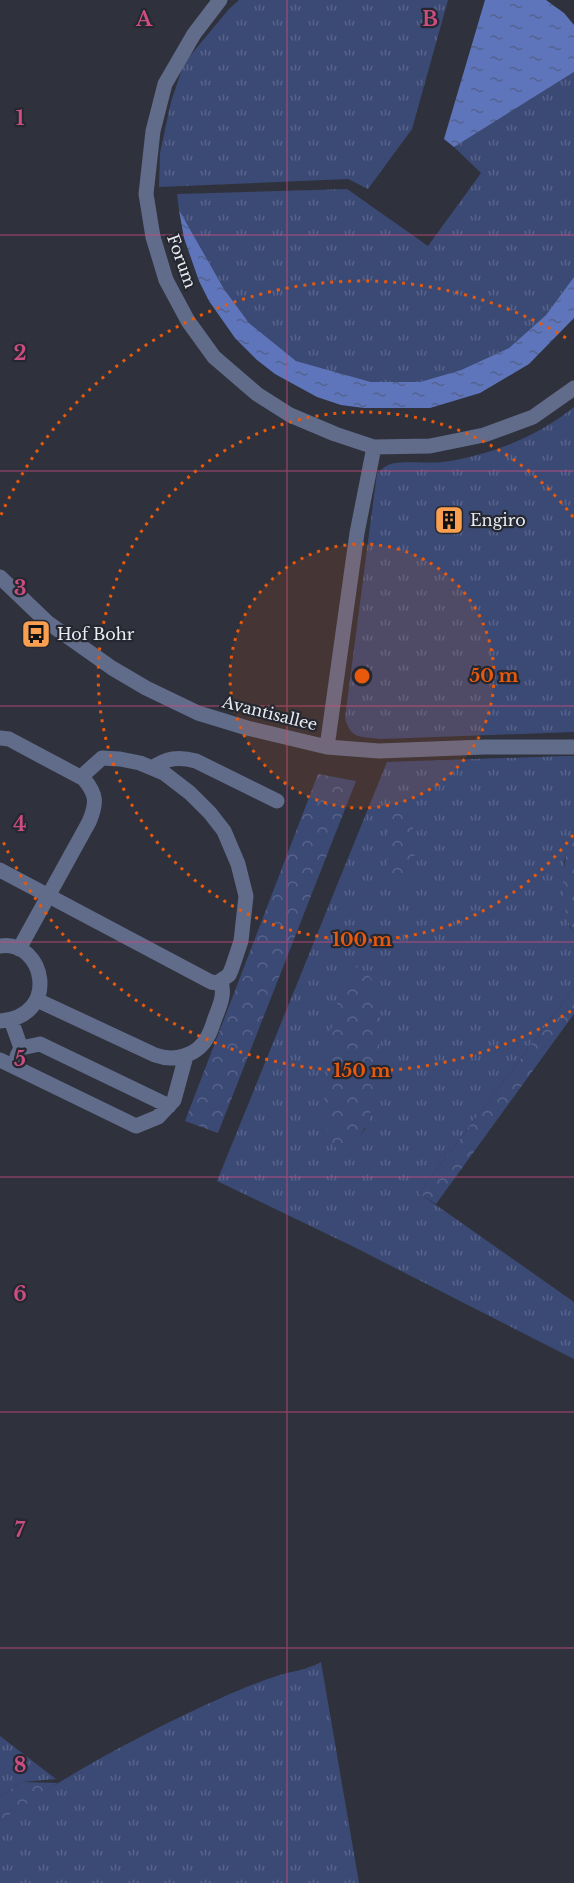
<svg xmlns="http://www.w3.org/2000/svg" width="574" height="1883" font-family="'Libre Baskerville',serif">
<style>
.grass{fill:url(#grass-tufts);fill-rule:evenodd}
.forest{fill:url(#forest-crowns)}
.water{fill:url(#water-ripples)}
.lines{fill:none;stroke-linecap:round;stroke-linejoin:round}
.minor{stroke:#616c8b;stroke-width:15}
.grid{fill:none;stroke:#cc4d80;stroke-width:1.5;stroke-opacity:0.55}
.ring{fill:none;stroke:#e8590c;stroke-width:3;stroke-dasharray:3 6}
.labels{text-anchor:middle;stroke-width:4.5;stroke-linejoin:round;paint-order:stroke}
.street-label{font-size:16px;fill:#e9ebf1;stroke:#252831}
.poi-label{font-size:16px;fill:#e9ebf1;stroke:#252831;text-anchor:start}
.grid-label{font-size:20px;text-anchor:middle;font-weight:bold;fill:#cc4d80;stroke:#252831;stroke-width:4.5;stroke-linejoin:round;paint-order:stroke}
.centre{fill:#e8590c;stroke:#252831;stroke-width:3}
.ring-label{font-size:18px;text-anchor:middle;font-weight:bold;fill:#e8590c;stroke:#252831;stroke-width:4.5;stroke-linejoin:round;paint-order:stroke}
</style>
<defs>
<pattern id="grass-tufts" width="24" height="20" patternUnits="userSpaceOnUse" patternTransform="scale(1.5)"><rect width="24" height="20" fill="#3b4975"/><path d="M3 7l-1-3M5 7V3M7 7l1-3M15 17l-1-3M17 17v-4M19 17l1-3" fill="none" stroke="#576389"/></pattern>
<pattern id="forest-crowns" width="20" height="18" patternUnits="userSpaceOnUse" patternTransform="scale(1.5)"><rect width="20" height="18" fill="#3b4975"/><path d="M2 6a3 3 0 1 1 6 0M12 15a3 3 0 1 1 6 0" fill="none" stroke="#576389"/></pattern>
<pattern id="water-ripples" width="26" height="14" patternUnits="userSpaceOnUse" patternTransform="scale(1.5)"><rect width="26" height="14" fill="#5e75bc"/><path d="M2 4q2-2 4 0t4 0M15 11q2-2 4 0t4 0" fill="none" stroke="#54628e"/></pattern>
</defs>
<rect width="100%" height="100%" fill="#2f323c"/>
<path class="grass" d="M 239,0 L 448,0 L 412,129 L 368,189 L 348,179 L 159,187 L 160,153 L 171,102 L 184,63 L 229,9 Z
M 574,72 L 574,277 L 546,315 L 509,348 L 461,370 L 420,382 L 371,382 L 296,361 L 249,323 L 224,289 L 179,210 L 177,194 L 347,189 L 428,246 L 481,173 L 454,147 Z
M 574,407 L 574,732 L 380,739 C 361,736 351,740 345,718 L 377,473 C 380,471 384,467 388,465 C 402,460 428,464 443,462 C 491,455 537,437 574,407 Z
M 565,756 L 574,756 L 574,835 L 564,861 L 564,898 L 570,927 L 574,933 L 574,988 L 419,1193 L 574,1302 L 574,1359 L 354,1247 L 217,1181 L 387,762 ZM 381,1036 L 365,1129 L 348,1150 Z
M 321,1662 L 359,1883 L 0,1883 L 0,1821 C 69,1773 145,1732 221,1698 C 239,1690 258,1682 277,1676 C 292,1671 307,1670 321,1662 Z
M 0,1736 L 56,1779 L 22,1782 L 0,1796 Z"/>
<path class="forest" d="M 318,774 L 356,781 L 218,1133 L 185,1121 Z
M 391,799 C 400,801 405,803 409,811 C 415,822 416,866 412,877 C 409,885 402,889 395,892 L 388,889 L 386,814 Z
M 574,835 L 574,933 C 559,910 560,857 574,835 Z
M 356,965 L 371,978 L 379,998 L 381,1036 L 369,1121 L 356,1142 L 348,1150 L 340,1153 L 330,1140 L 324,1114 L 325,1060 L 335,1011 L 344,980 Z
M 574,988 L 574,1014 L 436,1204 L 419,1193 Z
M 22,1782 L 58,1783 L 0,1821 L 0,1796 Z"/>
<path class="water" d="M 485,0 L 546,0 L 564,13 L 574,25 L 574,72 L 454,147 L 444,139 Z
M 179,210 L 224,289 L 249,323 L 296,361 L 371,382 L 420,382 L 461,370 L 509,348 L 546,315 L 574,277 L 574,318 L 529,364 L 480,393 L 430,408 L 364,408 L 341,405 L 317,397 L 275,374 L 257,360 L 235,338 L 209,301 L 199,281 L 184,238 Z"/>
<g class="lines">
<path class="minor" d="M 220,0 L 194,34 L 165,84 L 153,131 L 146,194 L 153,237 L 166,280 L 188,321 L 214,357 L 257,394 L 290,415 L 335,434 L 374,447 L 430,446 L 484,435 L 533,417 L 574,388
M 0,577 L 47,622 L 112,668 L 146,688 L 198,713 L 247,728 L 327,747 L 379,751 L 485,747 L 574,747
M 0,738 L 9,739 L 84,779 C 97,795 97,803 89,822 L 19,949
M 327,747 L 357,533 L 374,447
M 152,768 C 167,758 178,756 196,761 L 277,801
M 0,870 L 211,982 L 217,983 L 229,975 L 232,968 L 241,941 L 246,896 L 238,864 L 224,831 L 210,813 L 190,793 L 164,773 L 140,763 L 120,759 L 102,758 L 81,777
M 0,946 C 45,939 61,1017 0,1021
M 37,1000 L 155,1055 C 174,1062 198,1056 208,1036 C 211,1031 213,1024 215,1018 C 220,1005 225,995 221,981
M 11,1020 L 21,1048 L 17,1056
M 21,1048 L 40,1044 L 169,1106
M 0,1060 L 136,1126 L 158,1117 L 174,1100 L 186,1056"/>
</g>
<path class="grid" d="M 287,0 L 287,1883M 0,235 L 574,235M 0,471 L 574,471M 0,706 L 574,706M 0,942 L 574,942M 0,1177 L 574,1177M 0,1412 L 574,1412M 0,1648 L 574,1648"/>
<circle cx="362" cy="676" r="132" fill="#e8590c" fill-opacity=".12"/>
<g class="ring">
<circle cx="362" cy="676" r="132"/>
<path d="M573 835A264 264 0 1 1 573 517"/>
<path d="M571 1011A395 395 0 0 1 1 837M1 515A395 395 0 0 1 571 341"/>
</g>
<defs>
<g id="building-square" transform="scale(1.5)"><rect x="-9" y="-9" width="18" height="18" rx="4" fill="#fa9f4f" stroke="#252831"/><path d="M-4-6H4V6H1V3H-1V6H-4ZM-2.5-4.3h1.7v1.8h-1.7ZM.8-4.3h1.7v1.8H.8ZM-2.5-1h1.7V.8h-1.7ZM.8-1h1.7V.8H.8Z" fill="#111"/></g>
<g id="bus-square" transform="scale(1.5)"><rect x="-9" y="-9" width="18" height="18" rx="4" fill="#fa9f4f" stroke="#252831"/><path d="M-5-6H5V4H4V6H2V4H-2V6H-4V4H-5ZM-3.5-4V0h7V-4ZM-3.5 1.2v1.5H-2V1.2ZM2 1.2v1.5H3.5V1.2Z" fill="#111"/></g>
</defs>
<g fill-rule="evenodd">
<use href="#building-square" x="449" y="520"/>
<use href="#bus-square" x="36" y="634"/>
</g>
<g class="labels">
<g class="street-label">
<text transform="translate(182 261) rotate(70)" y="6">Forum</text>
<text transform="translate(270 713) rotate(14)" y="6">Avantisallee</text>
</g>
<g class="poi-label">
<text x="470" y="526">Engiro</text>
<text x="57" y="640">Hof Bohr</text>
</g>
</g>
<g class="grid-label">
<text x="144" y="26">A</text>
<text x="430" y="26">B</text>
<text x="20" y="125">1</text>
<text x="20" y="360">2</text>
<text x="20" y="595">3</text>
<text x="20" y="831">4</text>
<text x="20" y="1066">5</text>
<text x="20" y="1301">6</text>
<text x="20" y="1537">7</text>
<text x="20" y="1772">8</text>
</g>
<circle cx="362" cy="676" r="9" class="centre"/>
<g class="ring-label">
<text x="494" y="682">50 m</text>
<text x="362" y="946">100 m</text>
<text x="362" y="1077">150 m</text>
</g>
</svg>
